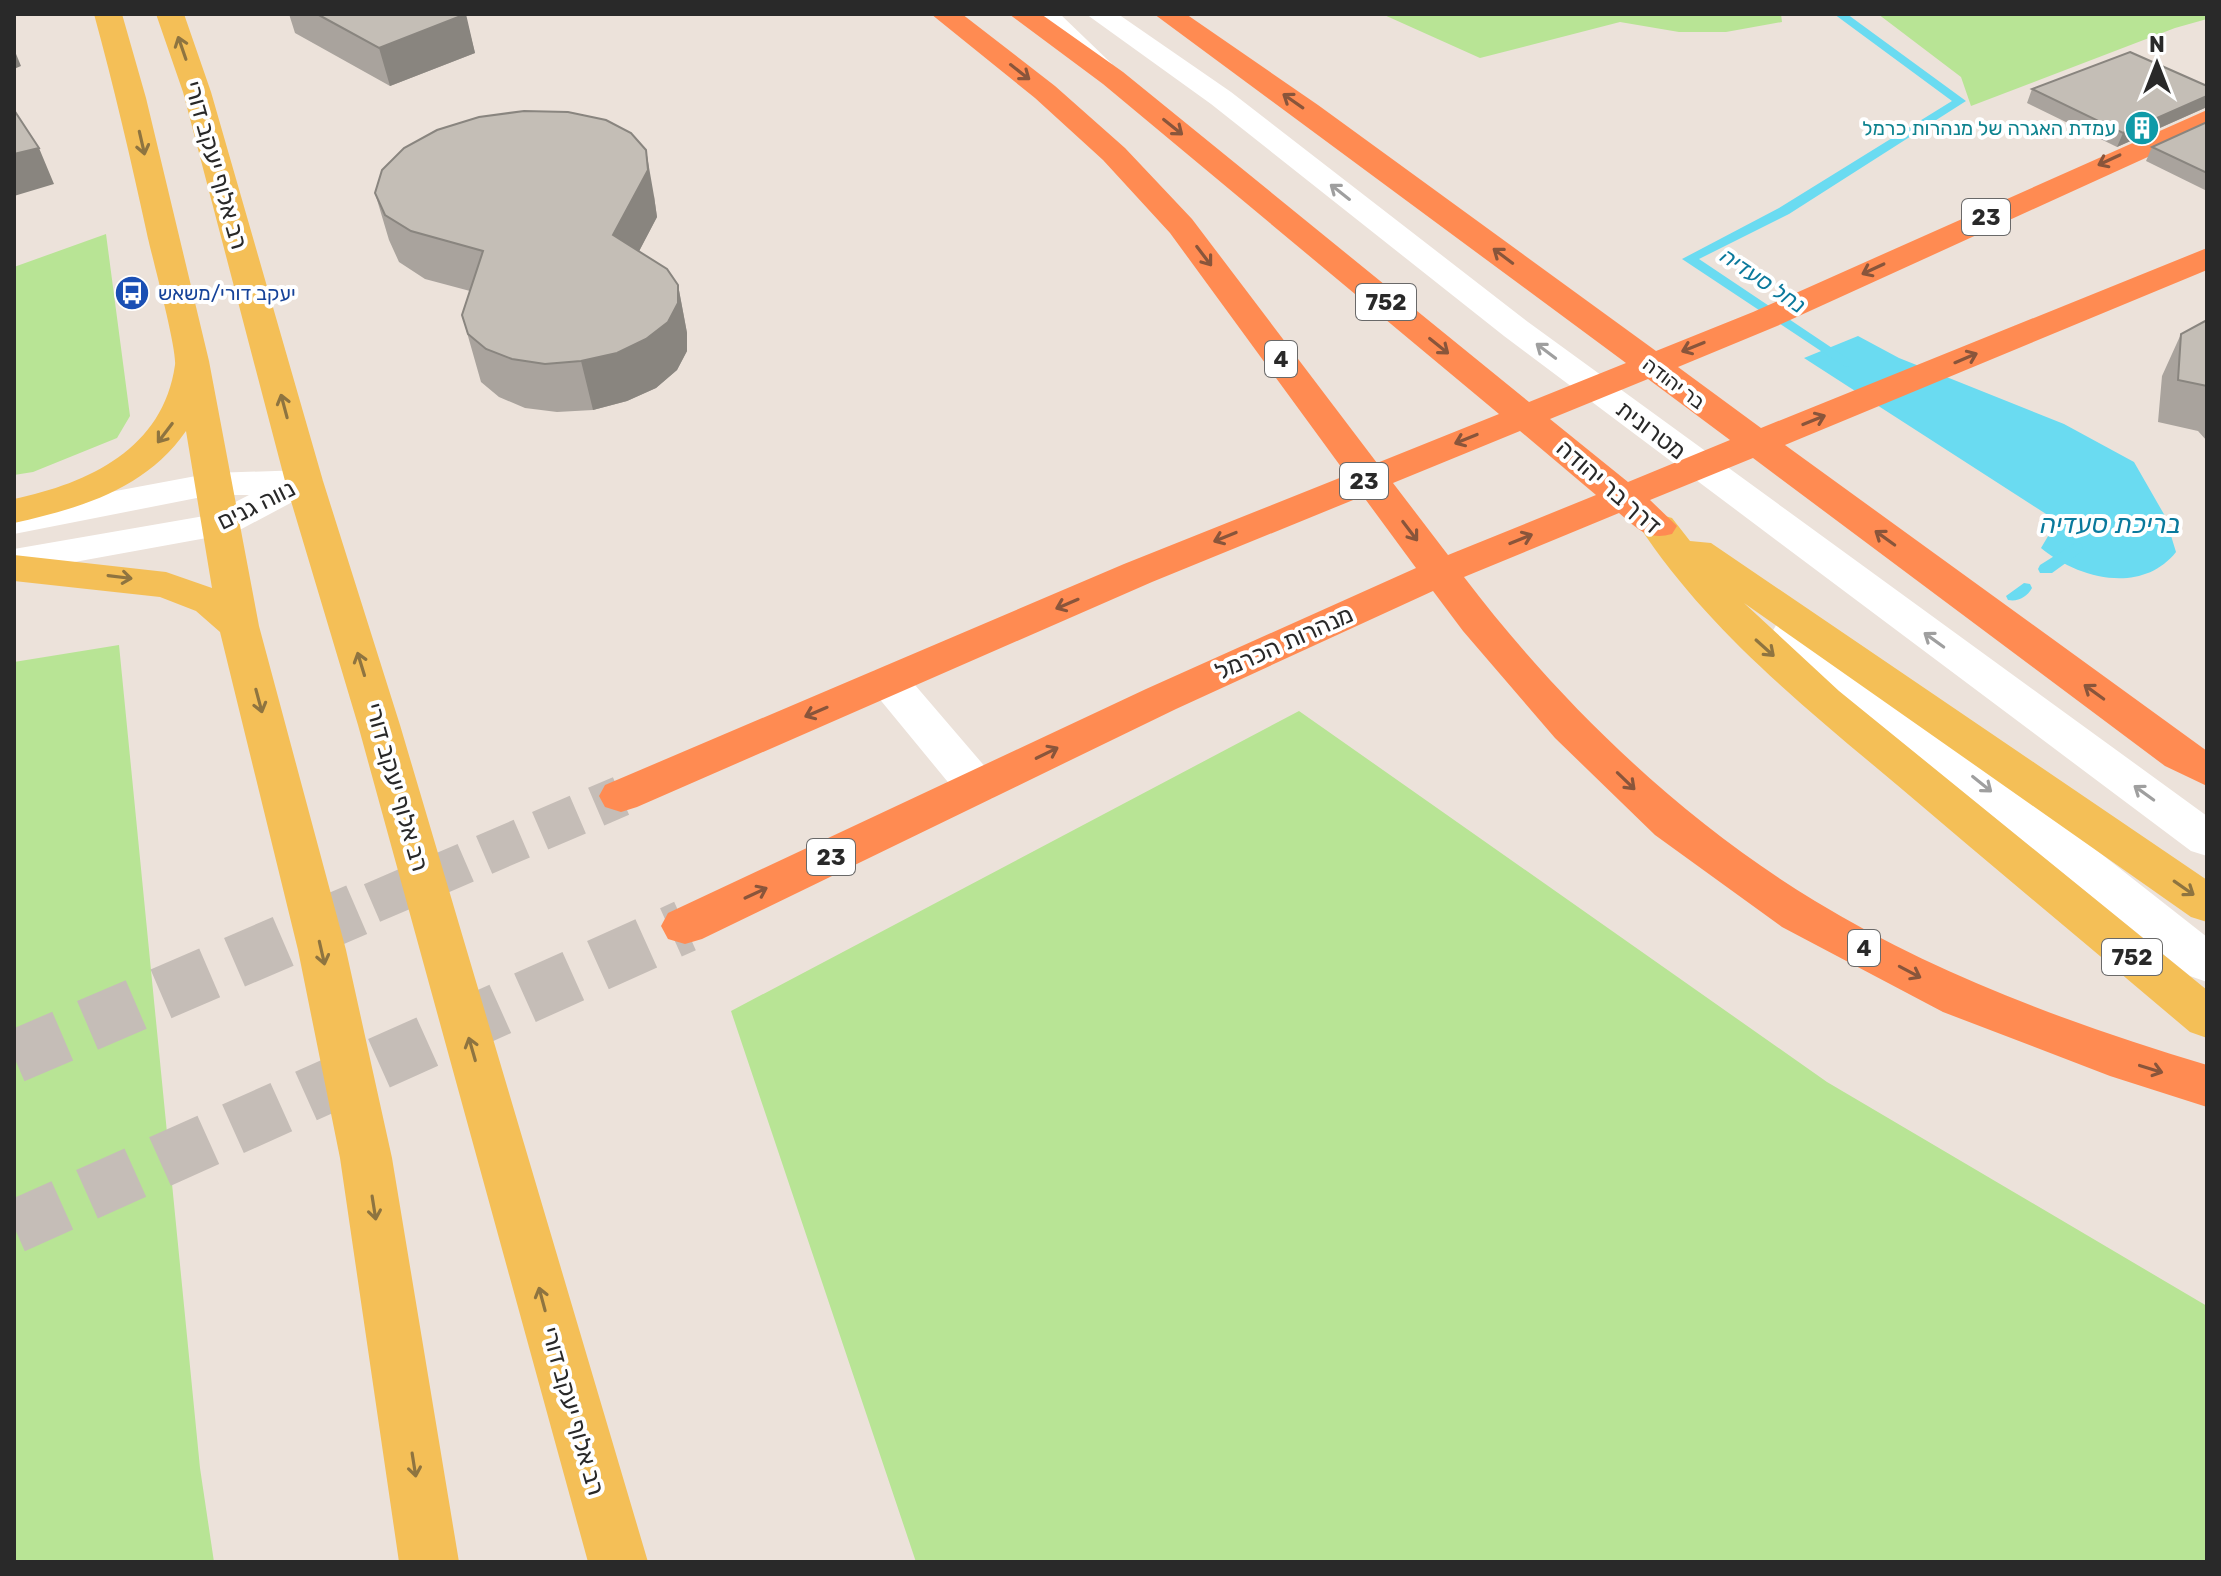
<svg xmlns="http://www.w3.org/2000/svg" width="2221" height="1576" font-family="Rubik,'Noto Sans Hebrew',sans-serif">
<style>
.green{fill:#b8e495}
.water{fill:#6adbf1}
.lines{fill:none;stroke-linecap:round;stroke-linejoin:round}
.stream{fill:#6adbf1;fill-rule:evenodd}
.highway-tunnel-far1{stroke:#c5bdb7;stroke-width:41;stroke-dasharray:41 20;stroke-linecap:butt}
.highway-tunnel{stroke:#c5bdb7;stroke-width:53;stroke-dasharray:53 27;stroke-linecap:butt}
.minor{fill:#fff;fill-rule:evenodd}
.major{fill:#f4bf57;fill-rule:evenodd}
.highway{fill:#ff8b52;fill-rule:evenodd}
.wall{fill:#a9a39d}
.shaded-wall{fill:#89857f}
.building{fill:#c4beb6;stroke:#89857f;stroke-width:2}
.oneway{stroke:#8e7440}
.oneway2{stroke:#89553b}
.oneway3{stroke:#9f9f9f}
.labels{text-anchor:middle;stroke-width:8;stroke-linejoin:round;paint-order:stroke}
.far-culture-label{font-size:20px;fill:#0d838f;stroke:#fff;text-anchor:end}
.far-transit-label{font-size:20px;fill:#164399;stroke:#fff;text-anchor:start}
.far-street-label{font-size:20px;fill:#292929;stroke:#fff}
.shield{fill:#fff;stroke:#696969;stroke-width:2}
.shield-label{font-size:22px;font-weight:bold;fill:#292929}
.far-water-label{font-size:22px;font-style:italic;fill:#0a799c;stroke:#fff}
.street-label{font-size:24px;fill:#292929;stroke:#fff}
.water-label{font-size:26px;font-style:italic;fill:#0a799c;stroke:#fff}
</style>
<rect width="100%" height="100%" fill="#ece2da"/>
<path class="green" d="M 1382,14 L 1781,14 L 1782,22 L 1726,32 L 1679,32 L 1620,22 L 1480,58 Z
M 1878,14 L 2207,14 L 2207,19 L 2175,28 L 1971,106 L 1961,77 Z
M 106,234 L 130,416 L 117,438 L 33,472 L 14,475 L 14,267 Z
M 119,645 L 200,1468 L 214,1562 L 14,1562 L 14,662 Z
M 1299,711 L 1827,1082 L 2207,1306 L 2207,1562 L 916,1562 L 731,1011 Z"/>
<path class="water" d="M 1858,336 L 1899,358 L 2064,424 L 2134,462 L 2165,516 L 2176,552 C 2142,595 2078,579 2041,548 L 2057,521 L 1804,358 Z"/>
<g class="lines">
<path class="stream" d="M 1834,14 L 1847,14 L 1966,101 L 1789,214 L 1699,259 L 1850,360 L 1850,366 L 1845,367 L 1682,259 L 1779,208 L 1952,101 Z
M 2075,543 L 2081,544 L 2083,548 L 2081,552 L 2052,573 L 2040,573 L 2038,569 L 2040,565 Z
M 2024,583 L 2030,584 L 2032,588 C 2027,597 2018,602 2008,600 L 2006,596 Z"/>
<path class="highway-tunnel-far1" d="M 372,903 L 621,796"/>
<path class="highway-tunnel" d="M 14,1057 L 377,901
M 14,1227 L 685,926"/>
<path class="minor" d="M 1030,14 L 1060,14 L 1112,64 L 1108,70 L 1088,70 Z
M 1086,14 L 1118,14 L 1231,92 L 1528,322 L 2207,816 L 2207,856 L 2191,851 L 1504,336 L 1211,104 Z
M 304,470 L 317,473 L 323,481 L 317,489 L 234,533 L 14,573 L 14,549 L 210,515 L 249,495 L 212,495 L 14,534 L 14,510 L 212,473 Z
M 1792,619 L 1806,622 L 2207,937 L 2207,982 L 2190,976 L 1778,642 L 1772,632 L 1778,622 Z
M 888,667 L 903,671 L 993,776 L 999,787 L 993,798 L 977,803 L 961,798 L 873,691 L 867,681 L 873,671 Z"/>
<path class="major" d="M 94,14 L 122,14 L 146,98 L 209,361 L 259,626 L 346,950 L 392,1158 L 459,1562 L 399,1562 L 340,1158 L 298,950 L 220,632 L 196,611 L 160,597 L 14,581 L 14,555 L 166,572 L 212,588 L 186,431 C 146,489 81,508 14,523 L 14,499 C 89,483 163,449 175,365 C 177,348 152,257 147,234 C 131,160 114,87 94,14 Z
M 156,14 L 184,14 L 211,92 L 323,481 L 400,725 L 648,1562 L 588,1562 L 358,725 L 285,481 L 183,92 Z
M 1658,514 L 1672,518 L 1690,541 L 1711,543 L 2207,880 L 2207,922 L 2191,917 L 1744,603 L 1839,691 L 2207,990 L 2207,1038 L 2190,1032 C 2094,951 1998,871 1903,790 C 1808,710 1708,631 1639,526 L 1644,518 Z"/>
<path class="highway" d="M 931,14 L 962,14 L 1055,86 L 1125,148 L 1192,219 L 1377,463 L 1499,414 L 1103,84 L 1009,14 L 1041,14 L 1123,72 L 1529,402 L 1626,363 L 1154,14 L 1186,14 L 1318,105 L 1656,351 L 1753,312 L 2207,110 L 2207,130 L 1777,326 L 1678,367 L 1761,428 L 2207,248 L 2207,270 L 1785,445 L 2207,751 L 2207,786 L 2165,766 L 1753,458 L 1650,500 L 1677,526 L 1672,534 C 1647,541 1637,528 1619,513 L 1464,577 C 1560,703 1680,819 1815,901 C 1935,974 2073,1025 2207,1065 L 2207,1107 L 2110,1076 L 1943,1012 L 1782,927 L 1655,835 L 1555,738 L 1463,631 L 1433,591 L 1176,709 L 702,939 L 685,944 L 668,939 L 661,926 L 668,913 L 1146,689 L 1416,568 L 1363,496 L 1152,582 L 637,807 L 621,812 L 605,807 L 599,796 L 605,785 L 1124,564 L 1347,475 L 1170,233 L 1103,160 L 1035,98 ZM 1648,379 L 1730,440 L 1628,482 L 1550,419 ZM 1520,431 L 1596,495 L 1448,555 L 1393,483 Z"/>
</g>
<path class="wall" d="M 289,14 L 465,14 L 475,53 L 390,86 L 295,33 Z
M 2207,86 L 2207,107 L 2117,147 L 2027,103 L 2032,89 Z
M 2207,122 L 2207,191 L 2146,161 L 2152,147 Z
M 375,193 L 654,196 L 657,217 L 639,251 L 678,285 L 687,333 L 687,351 L 677,370 L 656,388 L 627,401 L 593,410 L 557,412 L 525,408 L 499,397 L 481,382 L 462,315 L 470,291 L 425,279 L 399,262 L 389,240 Z
M 2207,320 L 2207,441 L 2198,431 L 2158,422 L 2162,376 L 2181,334 Z"/>
<path class="shaded-wall" d="M 466,14 L 475,53 L 390,86 L 379,48 Z
M 14,49 L 21,66 L 14,69 Z
M 2207,96 L 2207,107 L 2117,147 L 2123,133 Z
M 39,148 L 54,184 L 14,196 L 14,154 Z
M 646,150 L 654,196 L 657,217 L 623,282 L 613,235 Z
M 678,285 L 687,333 L 687,351 L 677,370 L 656,388 L 627,401 L 593,410 L 581,361 Z"/>
<path class="building" d="M 317,14 L 466,14 L 379,48 Z
M 2130,52 L 2207,86 L 2207,96 L 2123,133 L 2032,89 Z
M 14,110 L 39,148 L 14,154 Z
M 524,111 L 568,112 L 606,120 L 631,133 L 646,150 L 648,170 L 613,235 L 667,269 L 678,285 L 678,303 L 668,322 L 646,339 L 617,353 L 581,361 L 545,364 L 512,359 L 486,349 L 468,334 L 462,315 L 483,251 L 411,231 L 385,215 L 375,193 L 382,170 L 404,148 L 437,130 L 479,117 Z
M 2207,122 L 2207,173 L 2152,147 Z
M 2207,320 L 2207,386 L 2178,380 L 2181,334 Z"/>
<defs><path id="oneway-shaft" d="M-6 0H5M1.5-3L5.5 0L1.5 3" fill="none" stroke-width="1.6" stroke-linecap="round" stroke-linejoin="round" transform="scale(2)"/></defs>
<g class="oneway">
<use href="#oneway-shaft" transform="translate(182 48) rotate(-109)"/>
<use href="#oneway-shaft" transform="translate(142 143) rotate(77)"/>
<use href="#oneway-shaft" transform="translate(284 406) rotate(-105)"/>
<use href="#oneway-shaft" transform="translate(165 433) rotate(127)"/>
<use href="#oneway-shaft" transform="translate(120 577) rotate(7)"/>
<use href="#oneway-shaft" transform="translate(1765 648) rotate(42)"/>
<use href="#oneway-shaft" transform="translate(361 664) rotate(-107)"/>
<use href="#oneway-shaft" transform="translate(259 701) rotate(75)"/>
<use href="#oneway-shaft" transform="translate(2184 888) rotate(35)"/>
<use href="#oneway-shaft" transform="translate(322 953) rotate(77)"/>
<use href="#oneway-shaft" transform="translate(472 1049) rotate(-106)"/>
<use href="#oneway-shaft" transform="translate(374 1208) rotate(81)"/>
<use href="#oneway-shaft" transform="translate(542 1299) rotate(-105)"/>
<use href="#oneway-shaft" transform="translate(414 1465) rotate(81)"/>
</g>
<g class="oneway2">
<use href="#oneway-shaft" transform="translate(1020 72) rotate(38)"/>
<use href="#oneway-shaft" transform="translate(1293 101) rotate(-145)"/>
<use href="#oneway-shaft" transform="translate(1173 127) rotate(39)"/>
<use href="#oneway-shaft" transform="translate(2109 160) rotate(155)"/>
<use href="#oneway-shaft" transform="translate(1204 256) rotate(53)"/>
<use href="#oneway-shaft" transform="translate(1503 256) rotate(-143)"/>
<use href="#oneway-shaft" transform="translate(1873 269) rotate(155)"/>
<use href="#oneway-shaft" transform="translate(1439 346) rotate(39)"/>
<use href="#oneway-shaft" transform="translate(1693 347) rotate(158)"/>
<use href="#oneway-shaft" transform="translate(1966 358) rotate(-23)"/>
<use href="#oneway-shaft" transform="translate(1814 420) rotate(-22)"/>
<use href="#oneway-shaft" transform="translate(1466 439) rotate(158)"/>
<use href="#oneway-shaft" transform="translate(1410 531) rotate(53)"/>
<use href="#oneway-shaft" transform="translate(1225 537) rotate(158)"/>
<use href="#oneway-shaft" transform="translate(1885 538) rotate(-144)"/>
<use href="#oneway-shaft" transform="translate(1521 539) rotate(-22)"/>
<use href="#oneway-shaft" transform="translate(1067 604) rotate(157)"/>
<use href="#oneway-shaft" transform="translate(2094 692) rotate(-144)"/>
<use href="#oneway-shaft" transform="translate(816 712) rotate(157)"/>
<use href="#oneway-shaft" transform="translate(1047 753) rotate(-26)"/>
<use href="#oneway-shaft" transform="translate(1626 781) rotate(44)"/>
<use href="#oneway-shaft" transform="translate(756 893) rotate(-25)"/>
<use href="#oneway-shaft" transform="translate(1910 972) rotate(28)"/>
<use href="#oneway-shaft" transform="translate(2151 1069) rotate(17)"/>
</g>
<g class="oneway3">
<use href="#oneway-shaft" transform="translate(1340 192) rotate(-142)"/>
<use href="#oneway-shaft" transform="translate(1546 351) rotate(-143)"/>
<use href="#oneway-shaft" transform="translate(1934 640) rotate(-144)"/>
<use href="#oneway-shaft" transform="translate(1982 784) rotate(39)"/>
<use href="#oneway-shaft" transform="translate(2144 793) rotate(-144)"/>
</g>
<defs>
<g id="building-disc" transform="scale(1.8)"><circle r="9.5" fill="#0f9aa8" stroke="#fff"/><path d="M-4-6H4V6H1V3H-1V6H-4ZM-2.5-4.3h1.7v1.8h-1.7ZM.8-4.3h1.7v1.8H.8ZM-2.5-1h1.7V.8h-1.7ZM.8-1h1.7V.8H.8Z" fill="#fff"/></g>
<g id="bus-disc" transform="scale(1.8)"><circle r="9.5" fill="#1a4fb4" stroke="#fff"/><path d="M-5-6H5V4H4V6H2V4H-2V6H-4V4H-5ZM-3.5-4V0h7V-4ZM-3.5 1.2v1.5H-2V1.2ZM2 1.2v1.5H3.5V1.2Z" fill="#fff"/></g>
</defs>
<g fill-rule="evenodd">
<use href="#building-disc" x="2142" y="128"/>
<use href="#bus-disc" x="132" y="293"/>
</g>
<g class="labels">
<g class="far-culture-label">
<text x="2116" y="135">עמדת האגרה של מנהרות כרמל</text>
</g>
<g class="far-transit-label">
<text x="158" y="300">יעקב דורי/משאש</text>
</g>
<g class="far-street-label">
<text transform="translate(1674 383) rotate(37)" y="7">בר יהודה</text>
</g>
<g class="shield">
<rect x="1962" y="199" width="48" height="36" rx="6"/>
<rect x="1356" y="284" width="60" height="36" rx="6"/>
<rect x="1265" y="341" width="32" height="36" rx="6"/>
<rect x="1340" y="463" width="48" height="36" rx="6"/>
<rect x="807" y="839" width="48" height="36" rx="6"/>
<rect x="1848" y="930" width="32" height="36" rx="6"/>
<rect x="2102" y="939" width="60" height="36" rx="6"/>
</g>
<g class="shield-label">
<text x="1986" y="225">23</text>
<text x="1386" y="310">752</text>
<text x="1281" y="367">4</text>
<text x="1364" y="489">23</text>
<text x="831" y="865">23</text>
<text x="1864" y="956">4</text>
<text x="2132" y="965">752</text>
</g>
<g class="far-water-label">
<text transform="translate(1763 280) rotate(34)" y="8">נחל סעדיה</text>
</g>
<g class="street-label">
<text transform="translate(216 165) rotate(74)" y="8">רב אלוף יעקב דורי</text>
<text transform="translate(1651 430) rotate(37)" y="8">מטרונית</text>
<text transform="translate(1609 487) rotate(41)" y="8">דרך בר יהודה</text>
<text transform="translate(256 505) rotate(-26)" y="8">נווה גנים</text>
<text transform="translate(1284 643) rotate(-24)" y="8">מנהרות הכרמל</text>
<text transform="translate(397 787) rotate(74)" y="8">רב אלוף יעקב דורי</text>
<text transform="translate(573 1411) rotate(74)" y="8">רב אלוף יעקב דורי</text>
</g>
<g class="water-label">
<text x="2110" y="533">בריכת סעדיה</text>
</g>
</g>
<rect width="2221" height="1576" fill="none" stroke="#292929" stroke-width="32"/>
<g transform="translate(2157 64)" stroke="#ffffff" stroke-width="6" paint-order="stroke">
<path d="M0-6L14 30L0 20L-14 30Z" fill="#292929"/>
<text y="-12" font-size="22" font-weight="bold" text-anchor="middle" fill="#292929">N</text>
</g>
</svg>
